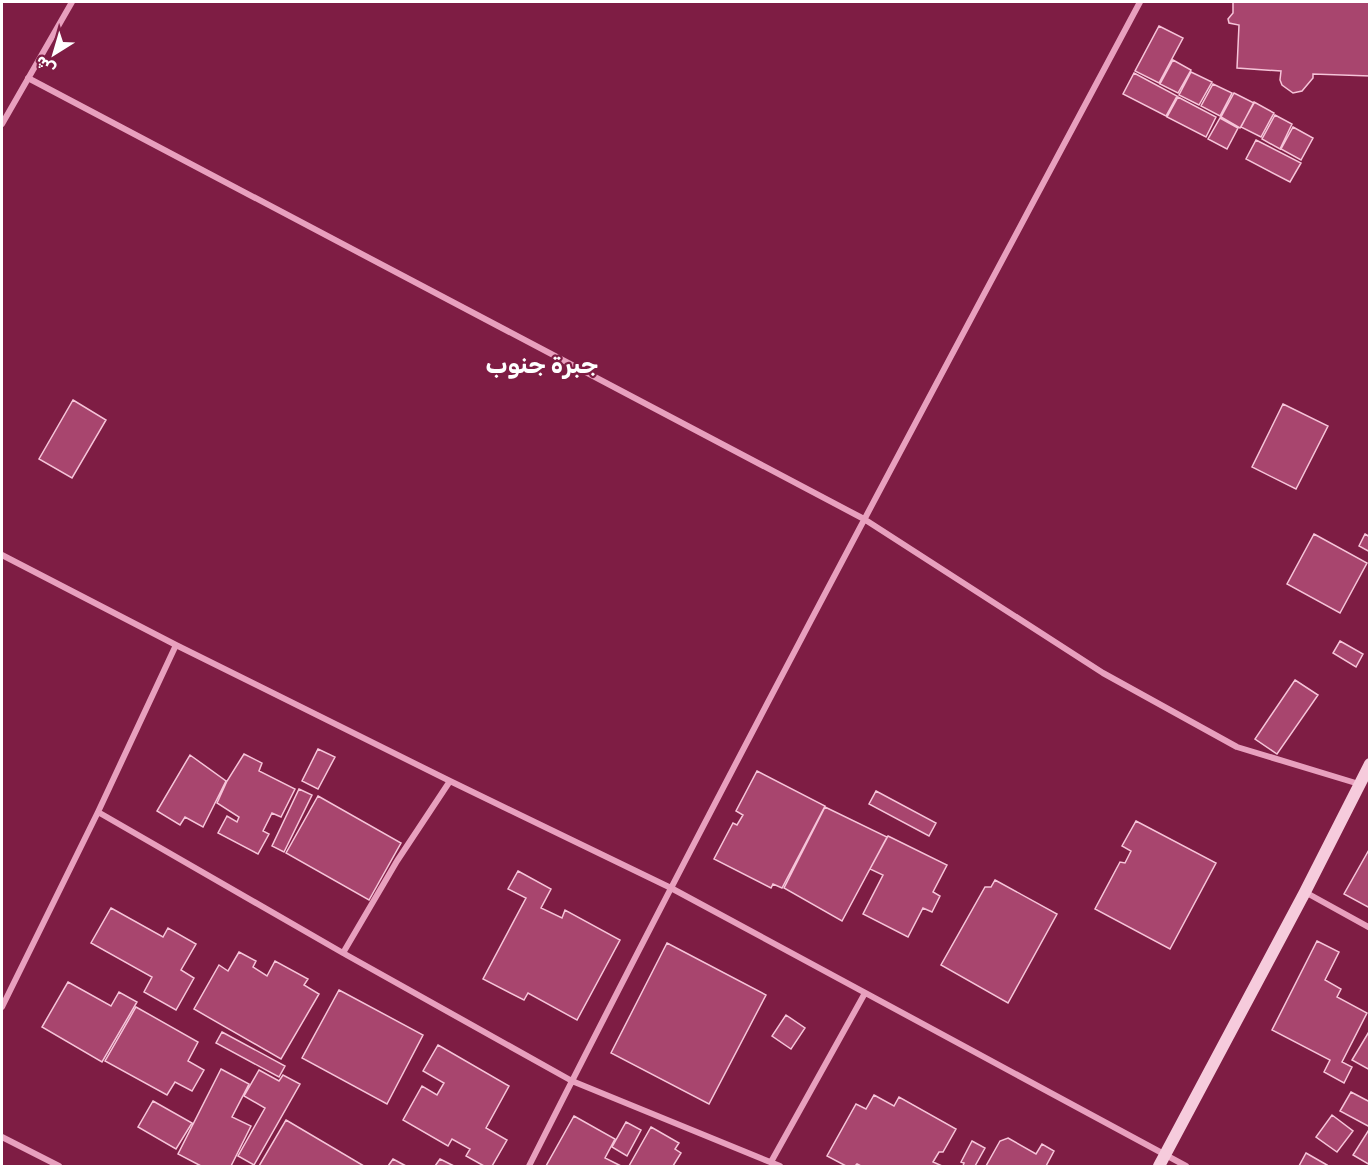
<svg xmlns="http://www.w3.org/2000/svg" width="1371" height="1168" font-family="Rubik,Vazirmatn,sans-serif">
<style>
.building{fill:#a8456e;stroke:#f6c4d9;stroke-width:1.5}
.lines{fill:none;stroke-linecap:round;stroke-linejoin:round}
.street{stroke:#e8a0be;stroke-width:6}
.secondary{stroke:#f6cbdc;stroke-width:12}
.labels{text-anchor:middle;stroke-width:4.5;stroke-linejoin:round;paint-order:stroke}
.district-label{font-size:24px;font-weight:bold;fill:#fff;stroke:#7e1d44}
</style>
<rect width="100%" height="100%" fill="#7e1d44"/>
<path class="building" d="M 1233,2 L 1370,2 L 1370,76 L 1313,74 L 1313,78 L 1302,91 L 1293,93 L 1282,85 L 1280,80 L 1281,71 L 1237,68 L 1239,25 L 1229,23 L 1228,19 L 1233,13 Z
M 1159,26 L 1183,38 L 1159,83 L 1135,71 Z
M 1173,60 L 1191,70 L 1178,93 L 1160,84 Z
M 1191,72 L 1212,82 L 1199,105 L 1179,95 Z
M 1134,73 L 1177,96 L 1166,116 L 1123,94 Z
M 1213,84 L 1232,93 L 1220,116 L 1201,106 Z
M 1234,93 L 1254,103 L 1240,128 L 1221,117 Z
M 1178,97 L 1216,117 L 1206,137 L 1167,117 Z
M 1254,102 L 1274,113 L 1261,137 L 1241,127 Z
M 1275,115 L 1292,124 L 1280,149 L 1262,139 Z
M 1220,118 L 1238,128 L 1227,149 L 1208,139 Z
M 1293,127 L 1313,138 L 1301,160 L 1281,149 Z
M 1256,140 L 1301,163 L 1290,182 L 1246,159 Z
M 73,400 L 106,420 L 72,478 L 39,459 Z
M 1283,404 L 1328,426 L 1296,489 L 1252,467 Z
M 1314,534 L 1367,563 L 1340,613 L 1287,584 Z
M 1365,534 L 1370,537 L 1370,552 L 1359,546 Z
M 1340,641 L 1363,654 L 1356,667 L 1333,653 Z
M 1295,680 L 1318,695 L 1277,754 L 1255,739 Z
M 318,749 L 335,757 L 318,789 L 302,781 Z
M 244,754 L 262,763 L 259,771 L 295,789 L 281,817 L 272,813 L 263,831 L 269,834 L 258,854 L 218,833 L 227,816 L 237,822 L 239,817 L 217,803 L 227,781 Z
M 190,755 L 226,781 L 203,827 L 185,817 L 180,825 L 157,811 Z
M 757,771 L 825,806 L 782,888 L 773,884 L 771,888 L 714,859 L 733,823 L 737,825 L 743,815 L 736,811 Z
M 299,789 L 312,795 L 284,852 L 272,846 Z
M 876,791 L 936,823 L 929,836 L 869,804 Z
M 318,796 L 401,843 L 369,900 L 286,853 Z
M 825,807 L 887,837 L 842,921 L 784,888 Z
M 1136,821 L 1216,863 L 1170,949 L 1095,909 L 1120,862 L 1125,863 L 1131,851 L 1122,846 Z
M 888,836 L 947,865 L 933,892 L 940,896 L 932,912 L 923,908 L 908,937 L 863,914 L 883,875 L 870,869 Z
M 1370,848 L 1370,903 L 1368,907 L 1344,894 Z
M 518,871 L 551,889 L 541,908 L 562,918 L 565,910 L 620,940 L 577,1020 L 528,993 L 524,1000 L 483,979 L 526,898 L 508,889 Z
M 995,880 L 1057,914 L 1008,1003 L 941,965 L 985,887 L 991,887 Z
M 111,908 L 163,937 L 168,928 L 196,944 L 181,970 L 194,978 L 176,1010 L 144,992 L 152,977 L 91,943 Z
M 1317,941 L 1339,952 L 1325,980 L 1341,989 L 1337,997 L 1367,1013 L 1342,1062 L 1352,1067 L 1344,1083 L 1324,1072 L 1330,1060 L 1272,1030 Z
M 667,943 L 766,995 L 709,1104 L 611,1053 Z
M 239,952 L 256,961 L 253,967 L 267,976 L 275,961 L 308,979 L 304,985 L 319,994 L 281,1059 L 194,1009 L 219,965 L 228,971 Z
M 68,982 L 111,1006 L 119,992 L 137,1002 L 102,1062 L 42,1027 Z
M 339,990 L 423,1035 L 387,1104 L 302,1058 Z
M 136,1007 L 198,1042 L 188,1061 L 204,1070 L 192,1091 L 175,1082 L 167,1095 L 105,1061 Z
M 786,1015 L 805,1028 L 791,1049 L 772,1036 Z
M 1370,1030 L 1370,1070 L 1352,1060 Z
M 222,1032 L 285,1066 L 279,1077 L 216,1043 Z
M 438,1045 L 509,1086 L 486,1128 L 507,1140 L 492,1166 L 484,1166 L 466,1156 L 470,1149 L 452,1139 L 448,1146 L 403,1120 L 422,1086 L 437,1095 L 444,1083 L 423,1071 Z
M 221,1069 L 249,1084 L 232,1117 L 251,1126 L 231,1166 L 201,1166 L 178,1154 Z
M 259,1070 L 279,1081 L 283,1075 L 300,1084 L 254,1165 L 238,1156 L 265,1108 L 244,1096 Z
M 1351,1092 L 1370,1102 L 1370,1123 L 1368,1126 L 1340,1111 Z
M 874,1095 L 894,1106 L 899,1097 L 956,1129 L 943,1152 L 939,1152 L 933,1162 L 940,1165 L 938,1166 L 861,1166 L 857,1164 L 855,1166 L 846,1166 L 827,1156 L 856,1104 L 866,1109 Z
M 153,1101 L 192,1123 L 176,1149 L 138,1127 Z
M 1332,1115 L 1353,1131 L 1337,1152 L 1316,1137 Z
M 574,1116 L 615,1139 L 605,1158 L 621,1166 L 546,1166 Z
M 286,1120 L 364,1166 L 259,1166 Z
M 626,1122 L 641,1130 L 627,1156 L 612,1147 Z
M 651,1127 L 679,1143 L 675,1149 L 681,1153 L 673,1166 L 629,1166 Z
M 1370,1128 L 1370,1165 L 1353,1155 Z
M 1008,1138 L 1036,1154 L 1042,1144 L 1054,1151 L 1046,1166 L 986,1166 L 1000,1141 Z
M 972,1141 L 985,1148 L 975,1166 L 963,1166 L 964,1163 L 961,1162 Z
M 1306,1153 L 1327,1165 L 1326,1166 L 1299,1166 Z
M 393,1159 L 406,1166 L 388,1166 Z
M 440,1159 L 454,1166 L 435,1166 Z"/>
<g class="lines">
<path class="street" d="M 28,78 L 864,519 L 1103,673 L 1237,747 L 1359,784
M 2,124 L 72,2
M 2,555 L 176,645 L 450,781 L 671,888 L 1186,1166
M 98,812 L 343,953 L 572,1081 L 780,1166
M 1305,892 L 1370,928
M 343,953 L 397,861 L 450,781
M 2,1007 L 98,812 L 176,645
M 2,1137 L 59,1166
M 771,1162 L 865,993
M 529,1166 C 726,775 934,388 1140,2"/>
<path class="secondary" d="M 1159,1166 L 1305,892 L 1370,764"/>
</g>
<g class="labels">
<g class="district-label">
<text x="542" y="373">جبرة جنوب</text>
</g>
</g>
<rect width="1371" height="1168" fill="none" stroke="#ffffff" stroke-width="6"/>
<g transform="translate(54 54) rotate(217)" stroke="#7e1d44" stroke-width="4.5" paint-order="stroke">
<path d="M0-4.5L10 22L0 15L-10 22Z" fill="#ffffff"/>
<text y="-9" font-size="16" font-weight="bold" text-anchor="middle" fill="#ffffff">ش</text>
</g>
</svg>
